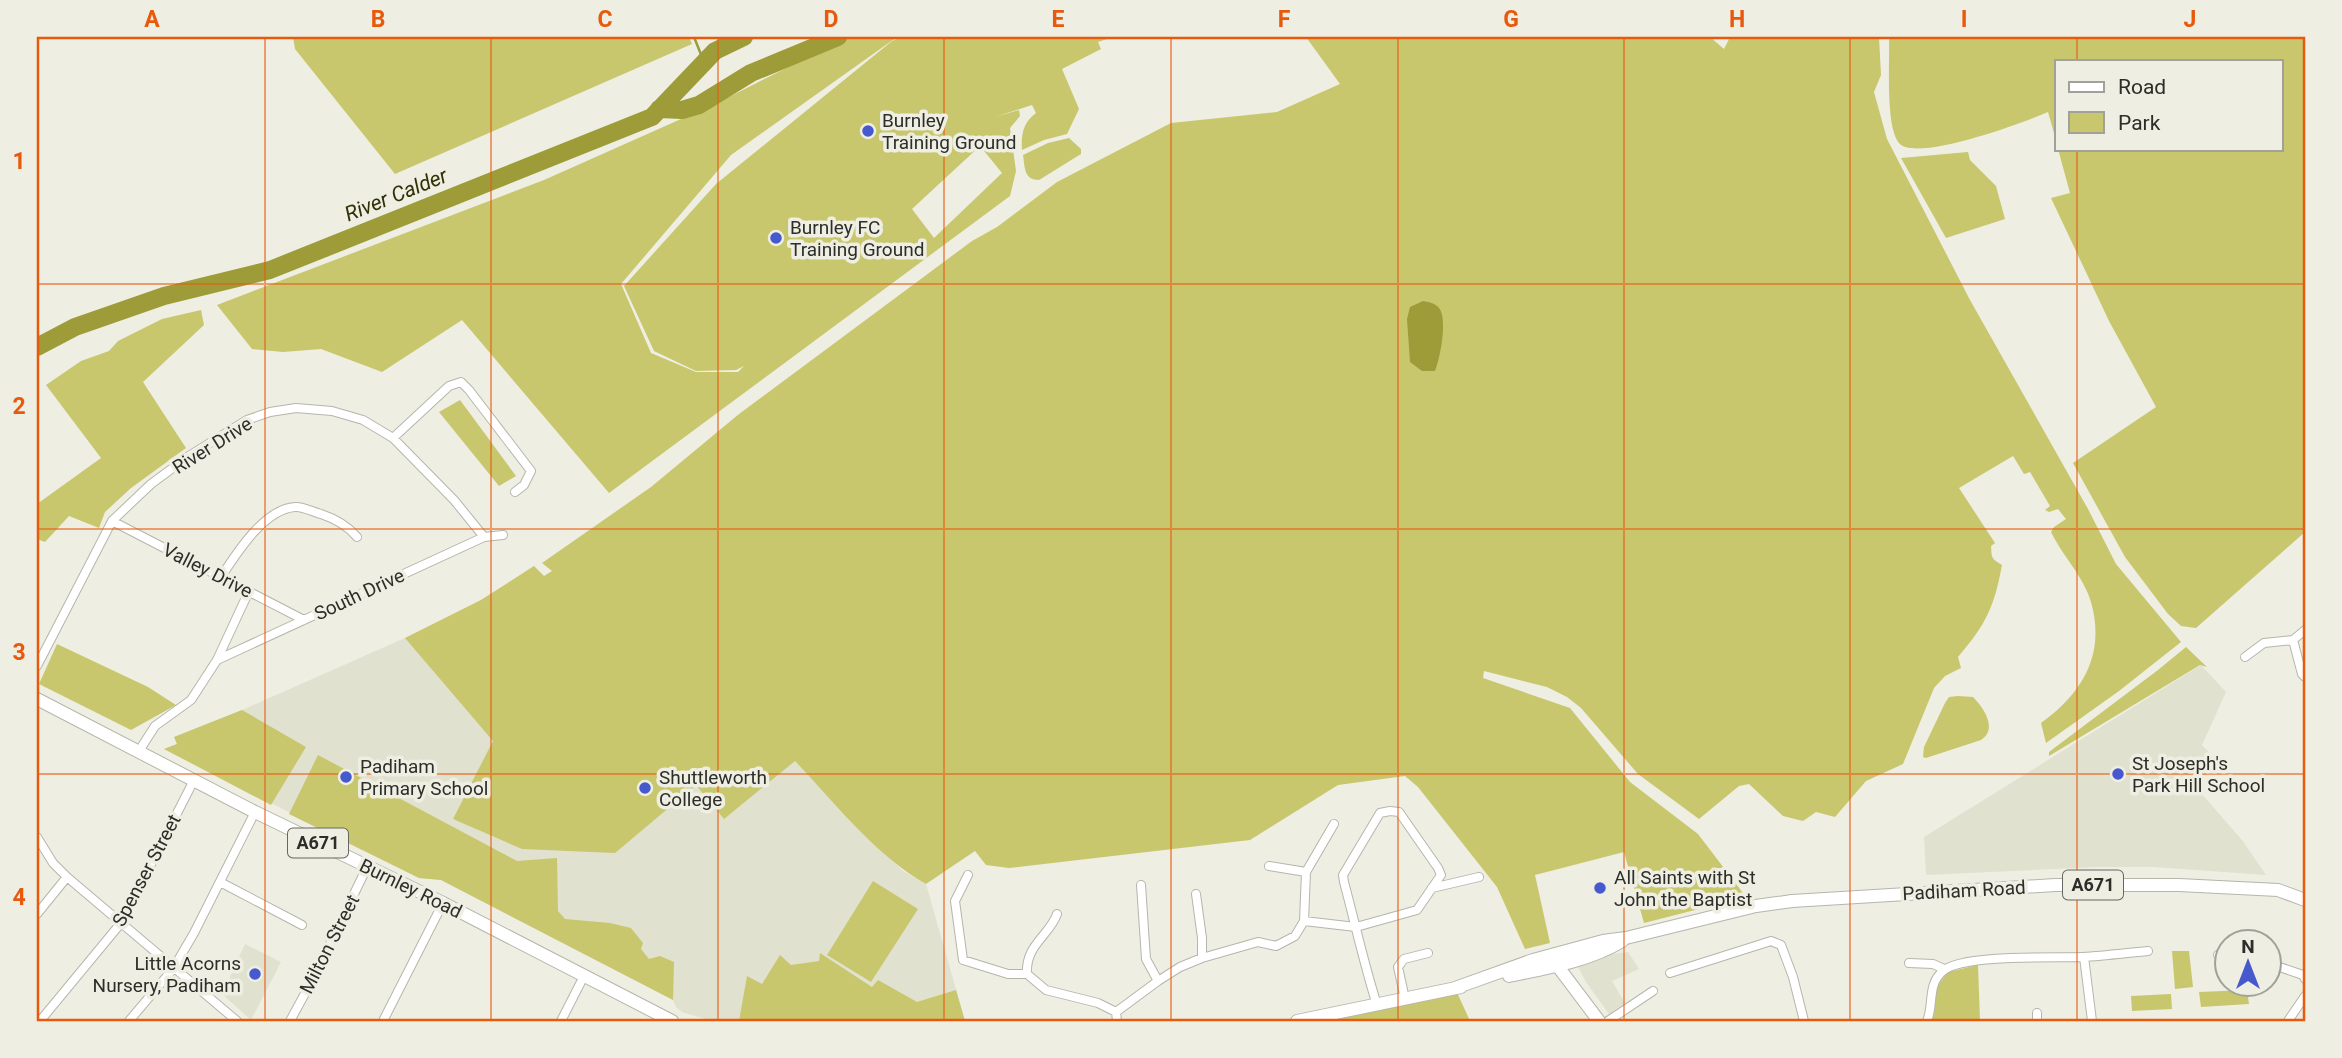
<svg xmlns="http://www.w3.org/2000/svg" width="2342" height="1058" font-family="Roboto,sans-serif">
<style>
.built{fill:#e1e1cf}
.green{fill:#c8c76e;fill-rule:evenodd}
.water{fill:#9d9c38}
.lines{fill:none;stroke-linecap:round;stroke-linejoin:round}
.stream{stroke:#9d9c38;stroke-width:2.5}
.river{stroke:#9d9c38;stroke-width:18}
.street-casing{stroke:#b5b6ab;stroke-width:10}
.primary-casing{stroke:#b5b6ab;stroke-width:14}
.street{stroke:#fff;stroke-width:8}
.primary{stroke:#fff;stroke-width:12}
.grid{fill:none;stroke:#e8590c;stroke-width:2;stroke-opacity:0.55}
.poi-dot{fill:#465ace;stroke:#eeeee3;stroke-width:2.5}
.labels{text-anchor:middle;stroke-width:7;stroke-linejoin:round;paint-order:stroke}
.shield{fill:#eeeee3;stroke:#676761;stroke-width:2}
.shield-label{font-size:18px;font-weight:bold;fill:#2d2d29}
.poi-label{font-size:19px;fill:#2d2d29;stroke:#eeeee3;text-anchor:start}
.street-label{font-size:19px;fill:#2d2d29;stroke:#eeeee3}
.water-label{font-size:21px;font-style:italic;fill:#313105;stroke:#eeeee3}
.neatline{fill:none;stroke:#e8590c;stroke-width:2.5}
.grid-label{font-size:23px;text-anchor:middle;font-weight:bold;fill:#e8590c}
</style>
<rect width="100%" height="100%" fill="#eeeee3"/>
<path class="built" d="M 615,538 L 795,761 L 847,816 L 903,871 L 926,884 L 965,1021 L 712,1021 L 682,1012 L 676,1007 L 673,1000 L 441,880 L 419,878 L 164,749 L 177,744 L 174,737 L 242,710 L 405,638 L 481,600 L 534,566 L 544,576 Z
M 2201,665 L 2226,692 L 2202,745 L 2225,769 L 2194,779 L 2200,792 L 2242,840 L 2266,875 L 2153,867 L 2097,867 L 1926,875 L 1924,837 Z
M 245,944 L 281,962 L 251,1020 L 222,994 Z
M 1628,952 L 1639,969 L 1612,981 L 1625,1003 L 1609,1014 L 1586,982 L 1578,967 L 1605,955 Z"/>
<path class="green" d="M 293,37 L 689,37 L 692,44 L 395,174 L 295,49 Z
M 848,37 L 897,37 L 731,155 L 621,284 L 651,353 L 696,372 L 738,372 L 744,366 L 736,370 L 696,371 L 654,351 L 624,286 L 716,184 L 892,41 L 901,37 L 1113,37 L 1098,42 L 1101,49 L 1062,69 L 1079,109 L 1067,134 L 1044,140 L 1022,150 C 1021,134 1023,123 1036,113 L 1032,105 L 995,117 L 1019,110 L 1020,116 L 1010,128 L 1016,171 L 1010,196 L 609,493 L 462,320 L 382,372 L 321,349 L 283,352 L 252,349 L 217,305 L 544,180 L 717,103 ZM 980,146 L 1002,173 L 934,238 L 912,209 Z
M 1306,37 L 1710,37 L 1724,49 L 1730,37 L 1879,37 L 1881,75 L 1874,92 L 1887,139 L 1970,300 L 2088,509 L 2116,564 L 2181,642 L 2119,691 L 2046,743 L 2041,723 C 2082,693 2106,655 2091,602 C 2084,577 2062,555 2051,532 L 2054,527 L 2066,519 L 2058,509 L 2049,512 L 2045,510 L 2050,506 L 2030,472 L 2024,474 L 2013,456 L 1959,488 L 1995,543 L 1991,546 C 1992,559 1991,558 2002,565 C 1994,608 1986,624 1958,657 L 1961,668 L 1945,676 L 1934,688 L 1903,764 L 1866,781 L 1835,817 L 1816,812 L 1803,821 L 1783,816 L 1749,784 L 1739,786 L 1699,819 L 1638,774 L 1581,708 L 1567,697 L 1547,687 L 1484,671 L 1483,678 L 1570,708 L 1630,782 L 1698,834 L 1746,897 L 1644,923 L 1624,852 L 1535,875 L 1550,943 L 1525,949 L 1497,887 L 1418,787 L 1405,776 L 1338,785 L 1250,840 L 1009,868 L 986,865 L 975,851 L 926,884 C 876,856 835,803 795,761 L 724,819 L 696,785 L 615,853 L 522,849 L 453,819 L 493,741 L 405,638 L 481,600 L 534,566 L 544,576 L 552,571 L 542,563 L 651,487 L 739,414 L 972,241 L 997,227 L 1057,182 L 1171,123 L 1277,112 L 1340,84 Z
M 1889,37 L 2305,37 L 2305,532 L 2196,628 L 2181,626 L 2168,614 L 2125,557 L 2073,463 L 2156,407 L 2109,321 L 2051,198 L 2070,193 L 2058,149 L 2281,149 L 2281,61 L 2057,61 L 2057,144 L 2048,112 C 2025,122 1915,163 1899,143 C 1885,126 1890,60 1889,37 Z
M 1069,138 L 1081,149 L 1081,154 L 1039,180 C 1024,180 1025,168 1023,155 L 1048,143 Z
M 1968,152 L 1970,160 L 1996,186 L 2005,219 L 1946,238 L 1901,158 Z
M 201,310 L 204,325 L 143,382 L 186,448 L 131,488 L 105,512 L 99,528 L 69,516 L 45,542 L 37,539 L 37,504 L 101,458 L 46,385 L 81,361 L 109,351 L 118,341 L 162,319 Z
M 460,400 L 516,476 L 499,486 L 439,412 Z
M 57,644 L 148,687 L 176,705 L 131,730 L 39,684 Z
M 2186,647 L 2207,667 L 2200,665 L 2049,756 L 2049,752 L 2158,670 Z
M 1958,696 L 1973,697 C 1984,708 1998,729 1981,740 L 1926,758 L 1923,757 L 1924,747 L 1945,703 L 1949,697 Z
M 242,710 L 306,747 L 271,805 L 164,749 L 177,744 L 174,737 Z
M 318,755 L 517,861 L 557,858 L 558,911 L 565,919 L 610,923 L 631,928 L 643,943 L 641,949 L 649,959 L 660,956 L 674,962 L 673,1000 L 441,880 L 419,878 L 289,814 Z
M 873,881 L 918,909 L 871,982 L 827,955 Z
M 2189,951 L 2193,987 L 2175,989 L 2172,951 Z
M 820,953 L 872,987 L 878,980 L 917,1002 L 956,990 L 965,1021 L 739,1021 L 747,976 L 762,984 L 780,955 L 791,965 L 819,961 Z
M 1978,965 L 1980,1021 L 1930,1021 L 1935,989 L 1948,972 Z
M 1455,988 L 1470,1021 L 1301,1021 Z
M 2247,990 L 2249,1004 L 2201,1007 L 2199,992 Z
M 2171,994 L 2172,1009 L 2132,1011 L 2131,996 Z"/>
<path class="water" d="M 1423,301 C 1428,302 1435,303 1439,308 C 1448,319 1440,359 1435,371 L 1422,371 L 1410,362 L 1407,319 L 1410,307 Z"/>
<g class="lines">
<path class="stream" d="M 694,37 L 704,62"/>
<path class="river" d="M 659,109 L 682,110 L 699,105 L 751,73 L 838,37
M 37,347 L 75,327 L 164,296 L 270,270 L 652,117 L 715,51 L 744,37"/>
<g class="street-casing">
<path id="street" d="M 393,438 L 449,386 L 461,382 L 469,390 L 531,471 L 524,485 L 515,492
M 112,521 L 304,620
M 221,577 C 236,554 264,509 295,507 C 302,506 313,512 321,514 C 336,519 347,525 357,537
M 2305,630 L 2293,640 L 2302,674 L 2305,677
M 2245,657 L 2264,643 L 2293,640
M 217,660 L 484,537 L 503,535
M 37,666 L 112,521 L 151,484 L 189,456 L 247,420 L 270,412 L 296,408 L 332,411 L 363,420 L 393,438 L 454,500 L 484,537
M 139,751 L 155,726 L 191,700 L 217,660 L 249,591
M 37,837 L 53,863 L 67,877 L 237,1021
M 1269,866 L 1306,872
M 968,875 L 955,901 L 963,960 L 1008,974 L 1027,974
M 220,882 L 302,925
M 1141,885 L 1146,959 L 1158,981
M 1432,888 L 1479,877
M 1196,894 L 1202,938 L 1202,958
M 37,914 L 67,877
M 1304,921 L 1356,927 L 1417,910 L 1441,875 L 1438,868 L 1399,812 L 1390,811 L 1380,813 L 1343,875 L 1344,882 C 1355,923 1364,964 1377,1005
M 2218,955 L 2226,956
M 2084,957 L 2092,1021
M 1909,963 L 1933,964 L 1944,969
M 2268,963 L 2303,975 L 2305,979
M 1670,973 L 1771,941 L 1781,945 L 1793,977 L 1804,1021
M 1027,974 L 1046,990 L 1098,1003 L 1116,1012
M 1027,974 C 1025,945 1050,935 1057,914
M 1405,999 L 1398,967 L 1404,959 L 1428,953
M 2037,1013 L 2037,1021
M 40,1021 L 121,923 L 194,780
M 129,1021 L 173,969 L 194,933 L 255,812
M 290,1021 L 314,977 L 367,867
M 383,1021 L 443,903
M 561,1021 L 584,976
M 1117,1021 L 1116,1012 L 1158,981 L 1180,967 L 1202,958 L 1258,942 L 1276,946 L 1295,936 L 1304,921 L 1306,872 L 1334,824
M 1608,1021 L 1653,991
M 1927,1021 C 1934,1005 1927,984 1943,971 C 1962,954 2054,958 2083,957 C 2104,956 2126,953 2148,951
M 2288,1021 L 2305,996"/>
</g>
<g class="primary-casing">
<path id="primary" d="M 37,699 L 255,812 L 443,903 L 672,1021
M 1553,960 L 1599,1021
M 1509,976 C 1547,968 1589,961 1622,941
M 1455,988 L 1533,960 L 1603,941 L 1626,938 L 1756,906 L 1792,901 L 2055,885 L 2179,885 L 2278,890 L 2305,900
M 1297,1021 L 1461,987"/>
</g>
<use href="#street" class="street"/>
<use href="#primary" class="primary"/>
</g>
<path class="grid" d="M 265,37 L 265,1021M 491,37 L 491,1021M 718,37 L 718,1021M 944,37 L 944,1021M 1171,37 L 1171,1021M 1398,37 L 1398,1021M 1624,37 L 1624,1021M 1850,37 L 1850,1021M 2077,37 L 2077,61M 2077,149 L 2077,1021M 37,284 L 2305,284M 37,529 L 2305,529M 37,774 L 2305,774"/>
<g class="poi-dot">
<circle cx="868" cy="131" r="7"/>
<circle cx="776" cy="238" r="7"/>
<circle cx="2118" cy="774" r="7"/>
<circle cx="346" cy="777" r="7"/>
<circle cx="645" cy="788" r="7"/>
<circle cx="1600" cy="888" r="7"/>
<circle cx="255" cy="974" r="7"/>
</g>
<g class="labels">
<g class="shield">
<rect x="288" y="828.5" width="60" height="29" rx="5"/>
<rect x="2063" y="870.5" width="60" height="29" rx="5"/>
</g>
<g class="shield-label">
<text x="318" y="849">A671</text>
<text x="2093" y="891">A671</text>
</g>
<g class="poi-label">
<text x="882" y="127">Burnley<tspan x="882" dy="22">Training Ground</tspan></text>
<text x="790" y="234">Burnley FC<tspan x="790" dy="22">Training Ground</tspan></text>
<text x="2132" y="770">St Joseph's<tspan x="2132" dy="22">Park Hill School</tspan></text>
<text x="360" y="773">Padiham<tspan x="360" dy="22">Primary School</tspan></text>
<text x="659" y="784">Shuttleworth<tspan x="659" dy="22">College</tspan></text>
<text x="1614" y="884">All Saints with St<tspan x="1614" dy="22">John the Baptist</tspan></text>
<text x="241" y="970" text-anchor="end">Little Acorns<tspan x="241" dy="22">Nursery, Padiham</tspan></text>
</g>
<g class="street-label">
<text transform="translate(212 445) rotate(-32)" y="7">River Drive</text>
<text transform="translate(208 570) rotate(27)" y="7">Valley Drive</text>
<text transform="translate(359 594) rotate(-25)" y="7">South Drive</text>
<text transform="translate(146 870) rotate(-62)" y="7">Spenser Street</text>
<text transform="translate(411 888) rotate(26)" y="7">Burnley Road</text>
<text transform="translate(1964 890) rotate(-3)" y="7">Padiham Road</text>
<text transform="translate(329 944) rotate(-63)" y="7">Milton Street</text>
</g>
<g class="water-label">
<text transform="translate(396 195) rotate(-22)" y="7">River Calder</text>
</g>
</g>
<rect width="2342" height="1058" fill="none" stroke="#eeeee3" stroke-width="77"/>
<rect x="2055" y="60" width="228" height="91" fill="#eeeee3" stroke="#a1a199" stroke-width="2"/>
<rect x="2069" y="82" width="35" height="10" fill="#ffffff" stroke="#a1a199" stroke-width="2"/>
<text x="2118" y="94" font-size="21" fill="#2d2d29">Road</text>
<rect x="2069" y="112" width="35" height="21" fill="#c8c76e" stroke="#a1a199" stroke-width="2"/>
<text x="2118" y="130" font-size="21" fill="#2d2d29">Park</text>
<g transform="translate(2248 963)"><circle r="33" fill="#eeeee3" stroke="#a1a199" stroke-width="2"/>
<path d="M0-5L12 26L0 18L-12 26Z" fill="#465ace"/>
<text y="-10" font-size="19" font-weight="bold" text-anchor="middle" fill="#2d2d29">N</text>
</g>
<rect x="38" y="38" width="2266" height="982" class="neatline"/>
<g class="grid-label">
<text x="152" y="27">A</text>
<text x="378" y="27">B</text>
<text x="605" y="27">C</text>
<text x="831" y="27">D</text>
<text x="1058" y="27">E</text>
<text x="1284" y="27">F</text>
<text x="1511" y="27">G</text>
<text x="1737" y="27">H</text>
<text x="1964" y="27">I</text>
<text x="2190" y="27">J</text>
<text x="19" y="169">1</text>
<text x="19" y="414">2</text>
<text x="19" y="660">3</text>
<text x="19" y="905">4</text>
</g>
</svg>
